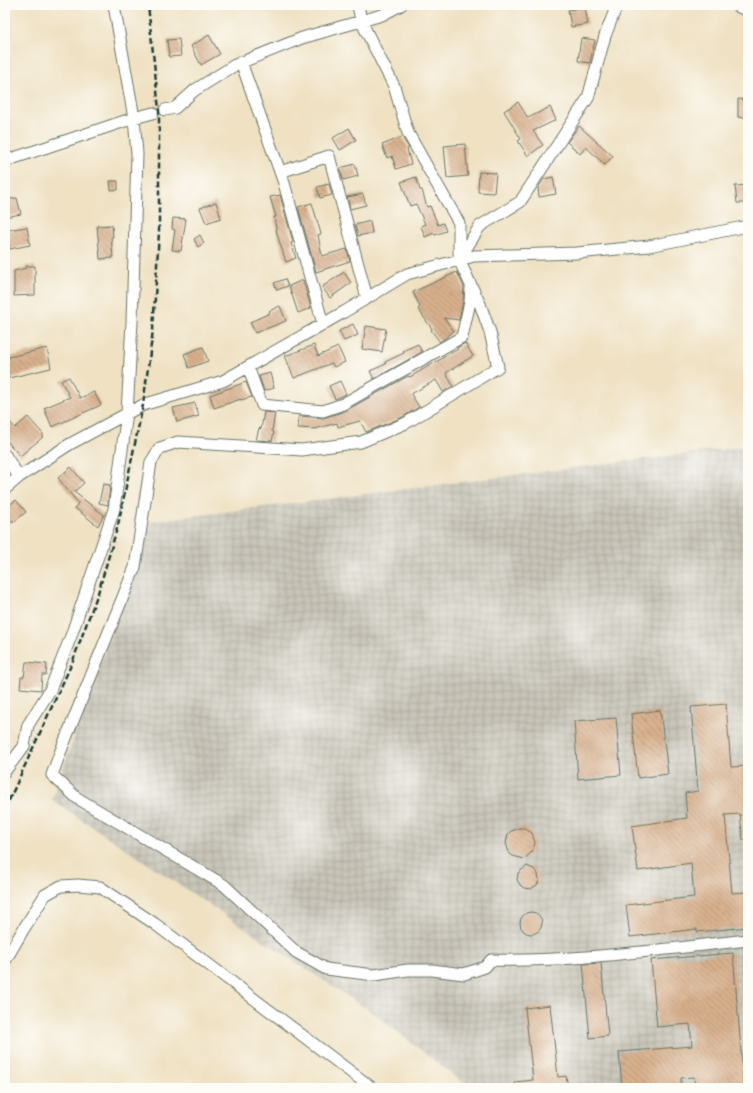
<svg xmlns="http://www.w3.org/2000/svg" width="753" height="1093" font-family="Pangolin,sans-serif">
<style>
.industrial{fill:url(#industrial-grid)}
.building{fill:url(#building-back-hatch)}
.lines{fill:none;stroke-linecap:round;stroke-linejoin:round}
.minor-casing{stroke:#687666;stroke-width:13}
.minor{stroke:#fff;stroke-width:11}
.rail{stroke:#1f3d34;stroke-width:2.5;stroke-dasharray:6 3;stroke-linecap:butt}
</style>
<defs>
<pattern id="industrial-grid" width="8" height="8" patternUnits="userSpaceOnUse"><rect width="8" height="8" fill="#c8c4b8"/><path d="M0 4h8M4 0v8" fill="none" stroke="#aba99f"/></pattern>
<pattern id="building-back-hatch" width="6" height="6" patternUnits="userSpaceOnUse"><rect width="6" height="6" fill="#d8b08d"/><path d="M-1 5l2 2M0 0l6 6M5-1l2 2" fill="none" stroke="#af9074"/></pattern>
</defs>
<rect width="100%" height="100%" fill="#fdfcf7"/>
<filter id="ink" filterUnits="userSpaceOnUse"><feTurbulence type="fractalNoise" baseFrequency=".025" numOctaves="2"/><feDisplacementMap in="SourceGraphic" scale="8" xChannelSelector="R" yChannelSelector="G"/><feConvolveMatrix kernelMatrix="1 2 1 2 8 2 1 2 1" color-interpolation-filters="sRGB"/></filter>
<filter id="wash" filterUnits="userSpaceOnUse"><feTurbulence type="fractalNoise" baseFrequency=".012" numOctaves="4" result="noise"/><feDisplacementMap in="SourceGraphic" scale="16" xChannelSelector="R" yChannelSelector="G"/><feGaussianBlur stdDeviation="0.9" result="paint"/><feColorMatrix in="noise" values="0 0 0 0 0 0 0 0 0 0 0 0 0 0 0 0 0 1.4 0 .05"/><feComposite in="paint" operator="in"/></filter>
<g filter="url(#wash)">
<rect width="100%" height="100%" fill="#efe1c2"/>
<path class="industrial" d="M 748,446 L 748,1088 L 470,1088 L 377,1016 L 52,800 L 151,521 Z"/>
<g id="blocks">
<path class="building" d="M 585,7 L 588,24 L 571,27 L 568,10 Z
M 209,35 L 220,54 L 201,65 L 191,46 Z
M 581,38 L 595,40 L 590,63 L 578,61 Z
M 179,39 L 181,56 L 169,57 L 167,40 Z
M 738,99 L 748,100 L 748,118 L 738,117 Z
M 518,102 L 528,118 L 550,107 L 556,120 L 533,131 L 543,145 L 528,156 L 518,141 L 521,139 L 504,111 Z
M 579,126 L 613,156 L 605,165 L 586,147 L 580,154 L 567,142 Z
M 349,128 L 356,140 L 340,150 L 333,138 Z
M 402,137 L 409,148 L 407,149 L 411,164 L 396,169 L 392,156 L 387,158 L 382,145 Z
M 465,144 L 468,176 L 447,178 L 444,146 Z
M 355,164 L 358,176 L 343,180 L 340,168 Z
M 479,172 L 496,173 L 494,193 L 478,192 Z
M 416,177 L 420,190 L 422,190 L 427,207 L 430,206 L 438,225 L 443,223 L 446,231 L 435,235 L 434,233 L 425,237 L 421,226 L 425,224 L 416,204 L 410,206 L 401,182 Z
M 553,177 L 556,194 L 539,197 L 538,188 L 544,179 Z
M 110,181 L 118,181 L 118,190 L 111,190 Z
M 329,184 L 332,195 L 320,198 L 317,187 Z
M 748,185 L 748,203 L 737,203 L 735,186 Z
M 363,194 L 366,205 L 350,209 L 347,197 Z
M 280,195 L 293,242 L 291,243 L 296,258 L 286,262 L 277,234 L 274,217 L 276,217 L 270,197 Z
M 17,198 L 21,214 L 5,217 L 5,200 Z
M 216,202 L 221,218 L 206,223 L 200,208 Z
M 312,203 L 321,234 L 318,235 L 322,256 L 347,249 L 350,261 L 316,272 L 298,207 Z
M 173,218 L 186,219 L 181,251 L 172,250 L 175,230 L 172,229 Z
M 370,221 L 372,233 L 358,236 L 355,225 Z
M 112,225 L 113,237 L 111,237 L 113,258 L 100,259 L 97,226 Z
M 27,227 L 30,245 L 10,249 L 6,230 Z
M 200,235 L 204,243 L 198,247 L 194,239 Z
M 26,266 L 35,266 L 35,295 L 14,296 L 14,271 L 26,268 Z
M 344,272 L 351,283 L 330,298 L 322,287 Z
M 457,272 L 464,287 L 463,301 L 459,320 L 444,318 L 454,331 L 440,342 L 431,330 L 432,329 L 418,309 L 420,307 L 413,292 Z
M 285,279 L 288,286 L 277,290 L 274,283 Z
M 303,280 L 311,308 L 298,313 L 289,286 Z
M 280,306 L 286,321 L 255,333 L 250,322 L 270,313 L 269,311 Z
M 353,324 L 358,335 L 344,341 L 339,331 Z
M 366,326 L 386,329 L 382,352 L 362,349 Z
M 465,343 L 473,356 L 446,373 L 453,386 L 443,392 L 436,380 L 411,394 L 419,407 L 403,417 L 366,432 L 360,421 L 338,427 L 337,423 L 314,429 L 298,428 L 299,416 L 323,418 L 345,411 L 408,376 L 410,377 L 458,349 L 457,348 Z
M 418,344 L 422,352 L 374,379 L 370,371 L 386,364 L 385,362 L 404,353 L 403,351 Z
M 314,345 L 318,356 L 338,347 L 345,362 L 334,367 L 332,363 L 294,378 L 285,356 Z
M 203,347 L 208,361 L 189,368 L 184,354 Z
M 47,348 L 51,368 L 9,378 L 5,358 Z
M 270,373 L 274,388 L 264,391 L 259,376 Z
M 69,377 L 80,398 L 94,392 L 101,405 L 52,427 L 44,408 L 70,397 L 61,381 Z
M 340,381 L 346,394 L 335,399 L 329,386 Z
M 246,382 L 252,397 L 241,400 L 241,399 L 214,408 L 210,395 Z
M 195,403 L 199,416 L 177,422 L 173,408 Z
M 264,412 L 275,413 L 272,431 L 274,432 L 272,441 L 256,440 L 259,428 L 261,429 Z
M 5,416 L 15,428 L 28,417 L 43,434 L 43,437 L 20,456 L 5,439 Z
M 71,467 L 84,483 L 74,492 L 104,515 L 98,526 L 75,508 L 78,503 L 58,478 Z
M 103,484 L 110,485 L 108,505 L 99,503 Z
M 16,500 L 26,512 L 14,522 L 13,520 L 5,527 L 5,508 Z
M 26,662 L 47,664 L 46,675 L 42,675 L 41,690 L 20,688 L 21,677 L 24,677 Z
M 726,704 L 731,767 L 748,766 L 748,840 L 743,840 L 740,814 L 725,815 L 732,893 L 748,892 L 748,927 L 697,932 L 697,929 L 630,937 L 626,905 L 694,897 L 691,863 L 638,871 L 632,826 L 687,818 L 685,793 L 698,791 L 691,707 Z
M 660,710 L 668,774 L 638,778 L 631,714 Z
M 616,718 L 621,775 L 578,779 L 574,721 Z
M 520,828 L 524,828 L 532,833 L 535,843 L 532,852 L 524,859 L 513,856 L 509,853 L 506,843 L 508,834 L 511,831 Z
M 527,866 L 534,869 L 538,874 L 539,881 L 537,885 L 531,889 L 524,888 L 521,886 L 517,880 L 518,873 Z
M520 923a11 11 0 1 1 22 0a11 11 0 1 1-22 0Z
M 733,953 L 744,1088 L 695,1088 L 694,1077 L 681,1078 L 681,1088 L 622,1088 L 619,1052 L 692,1046 L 690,1024 L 657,1027 L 651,960 Z
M 601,963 L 608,1036 L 590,1038 L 583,964 Z
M 550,1005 L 558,1077 L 566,1076 L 568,1088 L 516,1088 L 515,1082 L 533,1080 L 525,1008 Z"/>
</g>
</g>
<g filter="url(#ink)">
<use href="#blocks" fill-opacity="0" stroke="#687666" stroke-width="1"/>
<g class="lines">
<g class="minor-casing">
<path id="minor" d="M 358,5 L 361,21 L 394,86 L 408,133 L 459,223 L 459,260 L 480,304 L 490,332 L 498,367 L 406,423 L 361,442 L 302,450 L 178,442 L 160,448 L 151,462 L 135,567 L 60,753 L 52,775 L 77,798 L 224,885 L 296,952 L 326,969 L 374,975 L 408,970 L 432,970 L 464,974 L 485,967 L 491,960 C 577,962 663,949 748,940
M 735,5 L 748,11
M 241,62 L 284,183 L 323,324
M 165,110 L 175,108 L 195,90 L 235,65 L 302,38 L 382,15 L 401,5
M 5,161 L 134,118 L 153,113
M 280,172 L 329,156 L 367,298
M 459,260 L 480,226 L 520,202 L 588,98 L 605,36 L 617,5
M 248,367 L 262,405 L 323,411 L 343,404 L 462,337 L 470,302 L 471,288
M 5,455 L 19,477
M 5,489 L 19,477 L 70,444 L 143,405 L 223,381 L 344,312 L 407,274 L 474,256 L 577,253 L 649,246 L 748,226
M 5,771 L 24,746 L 28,725 L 50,690 L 71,636 L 114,509 L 127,413 L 132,322 L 137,154 L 134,118 L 114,5
M 5,961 L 23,930 L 45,895 L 61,886 L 78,885 L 100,887 L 155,924 L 372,1088"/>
</g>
<use href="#minor" class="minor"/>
<path class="rail" d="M 5,809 L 72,663 L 98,593 L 118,525 L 143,405 L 153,330 L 159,232 L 159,110 L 148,5"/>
</g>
</g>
<rect width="753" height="1093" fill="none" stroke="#fdfcf7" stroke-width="20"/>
</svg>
